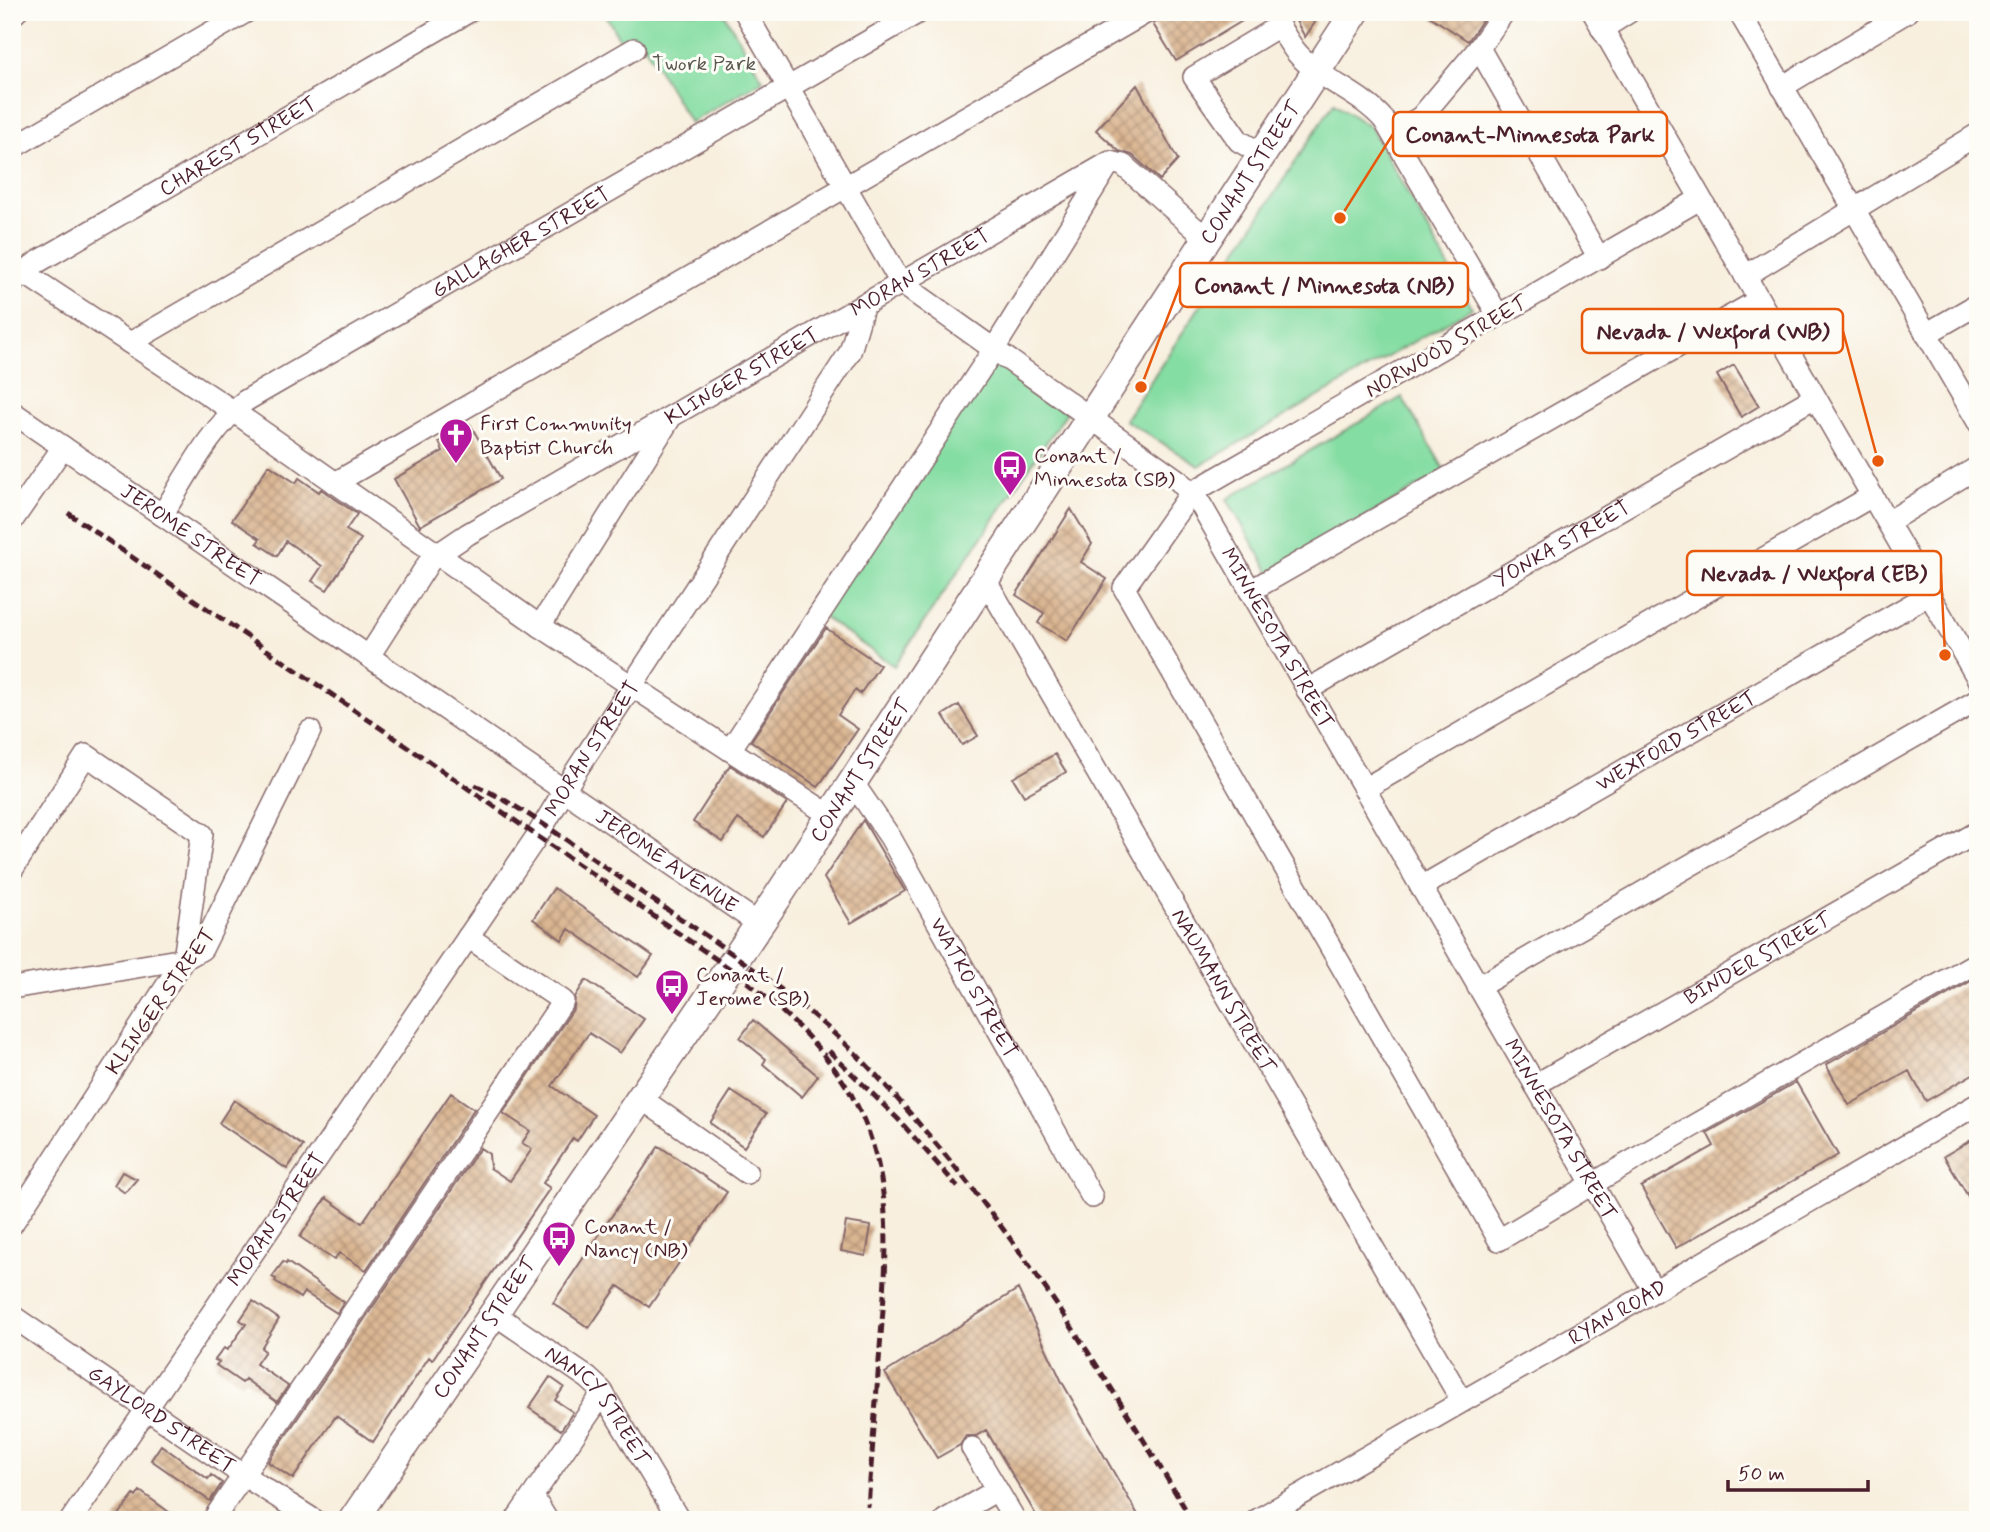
<svg xmlns="http://www.w3.org/2000/svg" width="1990" height="1532" font-family="Mynerve,sans-serif">
<style>
.green{fill:#84dda2;stroke:#677e66;stroke-width:2}
.building{fill:url(#building-cross-hatch)}
.lines{fill:none;stroke-linecap:round;stroke-linejoin:round}
.minor-casing{stroke:#87686a;stroke-width:24}
.major-casing{stroke:#87686a;stroke-width:31}
.minor{stroke:#fff;stroke-width:21}
.major{stroke:#fff;stroke-width:28}
.rail{stroke:#4a1f2b;stroke-width:5;stroke-dasharray:10 5;stroke-linecap:butt}
.labels{text-anchor:middle;stroke-width:6;stroke-linejoin:round;paint-order:stroke}
.park-label{font-size:21px;fill:#5b584f;stroke:#fdfcf7}
.street-label{font-size:21px;fill:#4a1f2b;stroke:#fdfcf7}
.poi-label{font-size:21px;fill:#4a1f2b;stroke:#fdfcf7;text-anchor:start}
.leader{fill:none;stroke:#e8590c;stroke-width:2.5}
.callout-dot{fill:#e8590c;stroke:#fdfcf7;stroke-width:2.5}
.callout{fill:#fdfcf7;stroke:#e8590c;stroke-width:2.5}
.callout-label{font-size:23px;text-anchor:middle;font-weight:bold;fill:#4a1f2b}
</style>
<defs>
<pattern id="building-cross-hatch" width="8" height="8" patternUnits="userSpaceOnUse" patternTransform="scale(1.75)"><rect width="8" height="8" fill="#dab692"/><path d="M0 0l8 8M0 8l8-8" fill="none" stroke="#b39377"/></pattern>
</defs>
<rect width="100%" height="100%" fill="#fdfcf7"/>
<filter id="ink" filterUnits="userSpaceOnUse"><feTurbulence type="fractalNoise" baseFrequency=".0143" numOctaves="2"/><feDisplacementMap in="SourceGraphic" scale="14" xChannelSelector="R" yChannelSelector="G"/><feConvolveMatrix kernelMatrix="1 2 1 2 8 2 1 2 1" color-interpolation-filters="sRGB"/></filter>
<filter id="wash" filterUnits="userSpaceOnUse"><feTurbulence type="fractalNoise" baseFrequency=".00686" numOctaves="4" result="noise"/><feDisplacementMap in="SourceGraphic" scale="28" xChannelSelector="R" yChannelSelector="G"/><feGaussianBlur stdDeviation="1.57" result="paint"/><feColorMatrix in="noise" values="0 0 0 0 0 0 0 0 0 0 0 0 0 0 0 0 0 1.4 0 .05"/><feComposite in="paint" operator="in"/></filter>
<g filter="url(#wash)">
<rect width="100%" height="100%" fill="#f8efde"/>
<path class="green" d="M 604,12 L 723,12 L 763,80 L 690,123 L 640,38 L 624,47 Z
M 1334,103 L 1371,128 L 1472,308 L 1199,466 L 1125,420 Z
M 991,360 L 1067,412 L 894,666 L 819,614 Z
M 1402,397 L 1445,471 L 1270,573 L 1227,499 Z"/>
<g id="blocks">
<path class="building" d="M 1173,12 L 1257,12 L 1176,61 L 1153,24 Z
M 1291,12 L 1311,12 L 1316,21 L 1305,37 Z
M 1423,12 L 1488,12 L 1468,41 Z
M 1137,85 L 1178,160 L 1160,180 L 1132,155 L 1119,151 L 1096,130 Z
M 1734,365 L 1759,406 L 1741,417 L 1717,375 Z
M 470,424 L 501,479 L 420,526 L 394,479 L 443,451 L 439,442 Z
M 269,465 L 296,483 L 299,478 L 319,492 L 321,489 L 357,514 L 346,530 L 361,539 L 327,590 L 312,581 L 322,566 L 286,541 L 277,556 L 257,543 L 260,539 L 232,520 Z
M 1071,509 L 1092,544 L 1081,562 L 1107,579 L 1067,641 L 1038,623 L 1044,613 L 1016,595 Z
M 826,628 L 880,665 L 860,694 L 855,690 L 838,715 L 858,729 L 818,787 L 751,741 Z
M 959,705 L 978,736 L 962,745 L 943,715 Z
M 1055,754 L 1066,772 L 1024,796 L 1013,778 Z
M 730,765 L 787,803 L 764,837 L 738,819 L 723,842 L 693,822 Z
M 863,820 L 905,891 L 851,923 L 824,878 Z
M 554,888 L 653,956 L 638,977 L 569,929 L 562,940 L 533,919 Z
M 1978,977 L 1978,1071 L 1926,1101 L 1909,1071 L 1849,1105 L 1826,1065 Z
M 586,980 L 644,1019 L 620,1053 L 589,1033 L 552,1086 L 594,1115 L 577,1141 L 573,1138 L 543,1183 L 550,1188 L 432,1360 L 429,1357 L 373,1442 L 336,1416 L 293,1479 L 268,1462 L 480,1148 L 489,1154 L 490,1168 L 510,1181 L 532,1149 L 522,1143 L 530,1131 L 503,1113 L 574,1008 L 575,997 Z
M 753,1020 L 818,1076 L 802,1097 L 763,1064 L 766,1059 L 740,1038 Z
M 1796,1082 L 1838,1155 L 1676,1248 L 1641,1187 L 1714,1146 L 1707,1133 Z
M 731,1091 L 766,1114 L 744,1147 L 710,1123 Z
M 451,1093 L 474,1109 L 366,1270 L 339,1253 L 334,1260 L 300,1237 L 326,1198 L 362,1223 Z
M 234,1100 L 303,1146 L 287,1169 L 219,1123 Z
M 1978,1136 L 1978,1213 L 1944,1156 Z
M 659,1146 L 727,1192 L 649,1307 L 618,1286 L 589,1328 L 553,1303 Z
M 122,1172 L 137,1179 L 125,1193 L 114,1185 Z
M 846,1222 L 871,1226 L 866,1256 L 841,1251 Z
M 283,1262 L 286,1264 L 287,1262 L 344,1302 L 337,1313 L 304,1292 L 300,1298 L 275,1281 L 276,1279 L 272,1277 Z
M 1018,1289 L 1062,1382 L 1141,1520 L 1039,1520 L 986,1430 L 976,1436 L 966,1436 L 960,1445 L 937,1458 L 885,1373 Z
M 253,1301 L 279,1319 L 261,1348 L 265,1351 L 256,1364 L 288,1386 L 277,1402 L 245,1379 L 242,1383 L 216,1365 L 219,1362 L 215,1360 L 224,1348 L 227,1350 L 229,1348 L 246,1324 L 240,1320 Z
M 550,1377 L 564,1387 L 555,1400 L 573,1412 L 561,1430 L 529,1408 Z
M 161,1445 L 208,1479 L 211,1475 L 222,1483 L 210,1501 L 151,1460 Z
M 140,1491 L 180,1520 L 115,1520 L 134,1495 L 136,1497 Z"/>
</g>
</g>
<g filter="url(#ink)">
<use href="#blocks" fill-opacity="0" stroke="#87686a" stroke-width="2"/>
<g class="lines">
<g class="minor-casing">
<g id="minor">
<path id="s1" d="M 745,12 L 901,283 L 1179,481 L 1201,505 L 1654,1291"/>
<path d="M 1593,12 L 1978,679"/>
<path d="M 1739,12 L 1978,422"/>
<path d="M 12,14 L 16,12"/>
<path d="M 1602,29 L 1629,12"/>
<path d="M 1479,48 L 1599,258"/>
<path d="M 1782,87 L 1907,12"/>
<path d="M 1393,134 L 1421,117 L 1479,48 L 1504,12"/>
<path d="M 12,148 L 246,12"/>
<path d="M 1262,154 L 1239,141 L 1194,77 L 1279,26 C 1285,35 1290,45 1297,53 C 1321,81 1360,92 1384,120 L 1498,315"/>
<path d="M 1700,199 L 1191,493 L 1124,588 L 1499,1240 L 1592,1184 L 1978,962"/>
<path d="M 12,265 L 233,411 L 540,626 L 831,816"/>
<path d="M 1745,276 L 1978,134"/>
<path id="s2" d="M 12,285 L 23,273 L 36,263 L 468,12"/>
<path d="M 1926,334 L 1978,304"/>
<path d="M 130,343 L 634,49"/>
<path id="s3" d="M 12,412 L 759,924"/>
<path d="M 335,483 L 1147,12"/>
<path id="s4" d="M 162,515 C 187,476 209,430 245,401 L 919,12"/>
<path d="M 12,521 L 63,447"/>
<path d="M 1888,522 L 1978,467"/>
<path id="s5" d="M 985,579 L 1462,1401"/>
<path d="M 1250,591 L 1759,300"/>
<path d="M 540,626 L 669,420"/>
<path id="s6" d="M 369,656 L 431,559 L 468,534 L 1110,162 L 1123,165 L 1207,239"/>
<path id="s7" d="M 1307,690 L 1815,397"/>
<path d="M 730,750 L 994,349 L 1109,164"/>
<path id="s8" d="M 853,783 L 890,837 L 1092,1197"/>
<path d="M 1364,789 L 1872,496"/>
<path d="M 12,870 L 86,755 L 202,834 L 184,959 L 12,988"/>
<path id="s9" d="M 1421,887 L 1930,594"/>
<path d="M 1478,987 L 1978,700"/>
<path id="s10" d="M 1535,1085 L 1978,832"/>
<path d="M 642,1099 L 747,1173"/>
<path d="M 12,1224 L 184,959 L 202,949 L 310,731"/>
<path id="s11" d="M 493,1313 L 588,1378 L 601,1390 L 679,1520"/>
<path id="s12" d="M 12,1316 L 243,1475 L 314,1520"/>
<path d="M 972,1448 L 1015,1520"/>
<path d="M 533,1497 L 547,1520"/>
<path id="s13" d="M 71,1520 L 537,836 L 576,771 L 850,352 L 864,304"/>
<path d="M 213,1520 L 563,1001 L 468,937"/>
<path d="M 516,1520 L 603,1393"/>
<path d="M 945,1520 L 997,1490"/>
<path id="s14" d="M 1257,1520 L 1978,1104"/>
</g>
</g>
<g class="major-casing">
<g id="major">
<path id="s15" d="M 353,1520 L 777,898 L 1355,12"/>
</g>
</g>
<use href="#minor" class="minor"/>
<use href="#major" class="major"/>
<path class="rail" d="M 68,513 L 729,968 C 775,1003 818,1040 848,1089 C 897,1171 887,1257 880,1348 C 876,1401 872,1454 868,1507
M 475,785 C 528,809 586,855 635,888 C 711,939 789,989 855,1053 C 880,1078 903,1105 926,1132 C 1028,1251 1111,1385 1192,1520
M 829,1051 L 898,1119 L 958,1187"/>
</g>
</g>
<defs>
<g id="church-pin" transform="scale(1.75)"><path d="M0 17L-7.5 6A9.5 9.5 0 1 1 7.5 6Z" fill="#b5179e" stroke="#fdfcf7"/><path d="M-1.2-6h2.4v3.5h3.3v2.4h-3.3V6h-2.4V-.1h-3.3v-2.4h3.3Z" fill="#fff"/></g>
<g id="bus-pin" transform="scale(1.75)"><path d="M0 17L-7.5 6A9.5 9.5 0 1 1 7.5 6Z" fill="#b5179e" stroke="#fdfcf7"/><path d="M-5-6H5V4H4V6H2V4H-2V6H-4V4H-5ZM-3.5-4V0h7V-4ZM-3.5 1.2v1.5H-2V1.2ZM2 1.2v1.5H3.5V1.2Z" fill="#fff"/></g>
</defs>
<g fill-rule="evenodd">
<use href="#church-pin" x="456" y="435"/>
<use href="#bus-pin" x="1010" y="467"/>
<use href="#bus-pin" x="672" y="986"/>
<use href="#bus-pin" x="559" y="1238"/>
</g>
<g class="labels">
<g class="park-label">
<text x="704" y="70">Twork Park</text>
</g>
<g class="street-label">
<text dy="7" stroke="none"><textPath href="#s2" startOffset="266">CHAREST STREET</textPath></text>
<text dy="7" stroke="none"><textPath href="#s15" startOffset="1619">CONANT STREET</textPath></text>
<text dy="7" stroke="none"><textPath href="#s4" startOffset="460">GALLAGHER STREET</textPath></text>
<text dy="7" stroke="none"><textPath href="#s6" startOffset="682">MORAN STREET</textPath></text>
<text transform="translate(1446 346) rotate(-30)" y="7">NORWOOD STREET</text>
<text dy="7" stroke="none"><textPath href="#s6" startOffset="476">KLINGER STREET</textPath></text>
<text dy="7" stroke="none"><textPath href="#s3" startOffset="217">JEROME STREET</textPath></text>
<text dy="7" stroke="none"><textPath href="#s7" startOffset="294">YONKA STREET</textPath></text>
<text dy="7" stroke="none"><textPath href="#s1" startOffset="840">MINNESOTA STREET</textPath></text>
<text dy="7" stroke="none"><textPath href="#s9" startOffset="294">WEXFORD STREET</textPath></text>
<text dy="7" stroke="none"><textPath href="#s13" startOffset="931">MORAN STREET</textPath></text>
<text dy="7" stroke="none"><textPath href="#s15" startOffset="905">CONANT STREET</textPath></text>
<text dy="7" stroke="none"><textPath href="#s3" startOffset="794">JEROME AVENUE</textPath></text>
<text dy="7" stroke="none"><textPath href="#s10" startOffset="256">BINDER STREET</textPath></text>
<text dy="7" stroke="none"><textPath href="#s8" startOffset="238">WATKO STREET</textPath></text>
<text dy="7" stroke="none"><textPath href="#s5" startOffset="476">NAUMANN STREET</textPath></text>
<text transform="translate(160 1001) rotate(-55)" y="7">KLINGER STREET</text>
<text dy="7" stroke="none"><textPath href="#s1" startOffset="1407">MINNESOTA STREET</textPath></text>
<text dy="7" stroke="none"><textPath href="#s13" startOffset="364">MORAN STREET</textPath></text>
<text dy="7" stroke="none"><textPath href="#s14" startOffset="416">RYAN ROAD</textPath></text>
<text dy="7" stroke="none"><textPath href="#s15" startOffset="233">CONANT STREET</textPath></text>
<text dy="7" stroke="none"><textPath href="#s11" startOffset="142">NANCY STREET</textPath></text>
<text dy="7" stroke="none"><textPath href="#s12" startOffset="182">GAYLORD STREET</textPath></text>
</g>
<g class="poi-label">
<text x="480" y="430">First Community<tspan x="480" dy="24">Baptist Church</tspan></text>
<text x="1034" y="462">Conant /<tspan x="1034" dy="24">Minnesota (SB)</tspan></text>
<text x="696" y="981">Conant /<tspan x="696" dy="24">Jerome (SB)</tspan></text>
<text x="584" y="1233">Conant /<tspan x="584" dy="24">Nancy (NB)</tspan></text>
</g>
</g>
<path class="leader" d="M1340 218L1393 134M1141 387L1180 285M1878 461L1843 331M1945 655L1941 573"/>
<g class="callout-dot">
<circle cx="1340" cy="218" r="7"/>
<circle cx="1141" cy="387" r="7"/>
<circle cx="1878" cy="461" r="7"/>
<circle cx="1945" cy="655" r="7"/>
</g>
<g class="callout">
<rect x="1393" y="112" width="274" height="44" rx="7"/>
<rect x="1180" y="263" width="288" height="44" rx="7"/>
<rect x="1582" y="309" width="261" height="44" rx="7"/>
<rect x="1687" y="551" width="254" height="44" rx="7"/>
</g>
<g class="callout-label">
<text x="1530" y="142">Conant-Minnesota Park</text>
<text x="1324" y="293">Conant / Minnesota (NB)</text>
<text x="1713" y="339">Nevada / Wexford (WB)</text>
<text x="1814" y="581">Nevada / Wexford (EB)</text>
</g>
<rect width="1990" height="1532" fill="none" stroke="#fdfcf7" stroke-width="42"/>
<path d="M1728 1480v10h140v-10" fill="none" stroke="#4a1f2b" stroke-width="3.5"/>
<text x="1738" y="1480" font-size="21" fill="#4a1f2b" stroke="#fdfcf7" stroke-width="5" paint-order="stroke">50 m</text>
</svg>
